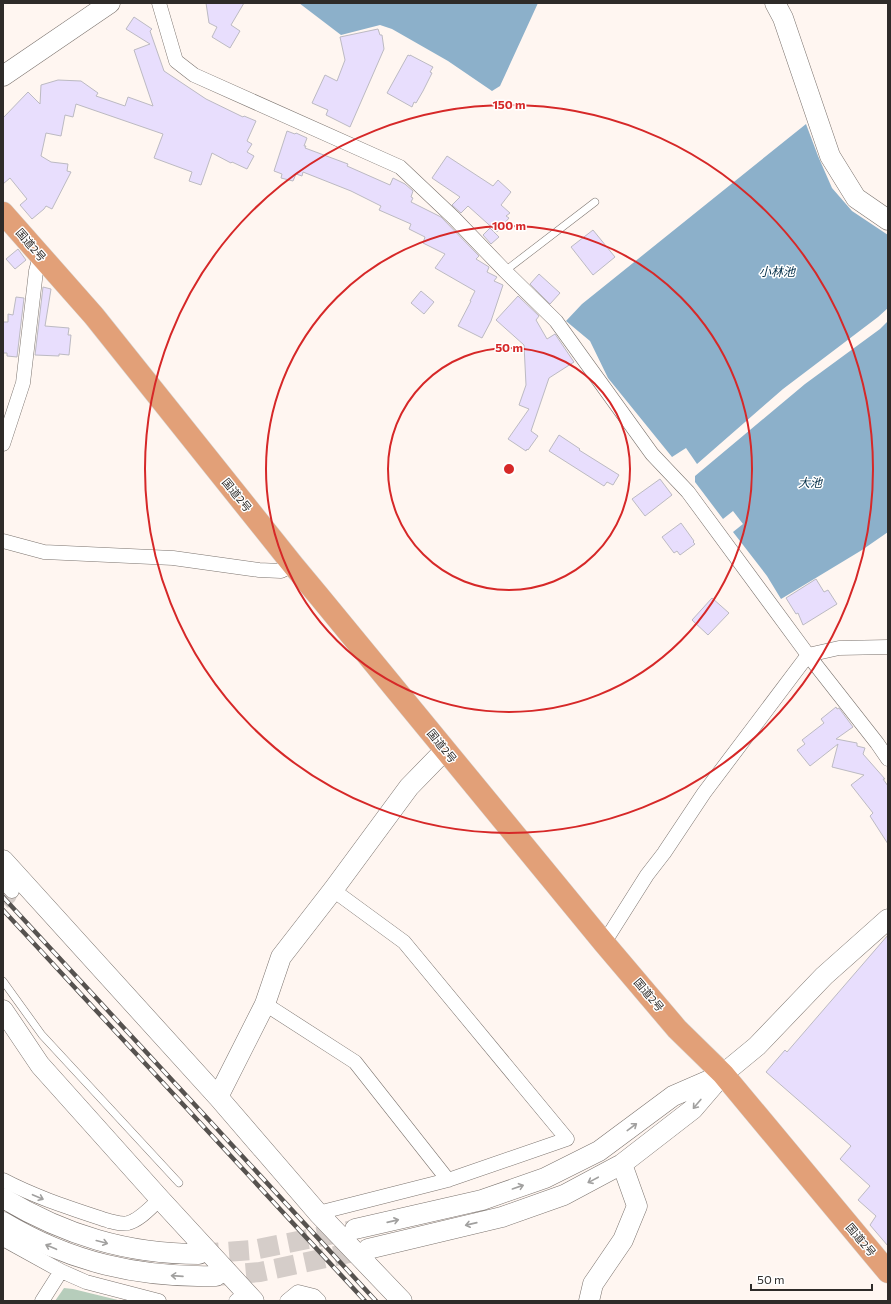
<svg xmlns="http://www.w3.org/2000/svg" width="891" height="1304" font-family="Commissioner,'Noto Sans JP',sans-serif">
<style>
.green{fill:#b6cdbb}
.water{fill:#8cb0ca}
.building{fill:#e8defd;stroke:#bcbac2}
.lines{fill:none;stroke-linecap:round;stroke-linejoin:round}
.street-tunnel{stroke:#d5cdc9;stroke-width:14;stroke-dasharray:14 7;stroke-linecap:butt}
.secondary-tunnel{stroke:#d5cdc9;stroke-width:20;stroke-dasharray:20 10;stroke-linecap:butt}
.lane-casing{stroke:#7c746f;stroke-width:8}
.street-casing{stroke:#7c746f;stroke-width:15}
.secondary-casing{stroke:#7c746f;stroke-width:21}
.highway-casing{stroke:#d5d5d4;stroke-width:23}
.lane{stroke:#fff;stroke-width:7}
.street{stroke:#fff;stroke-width:14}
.secondary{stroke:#fff;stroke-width:20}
.highway{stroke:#e2a078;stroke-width:22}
.rail-casing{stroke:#56524f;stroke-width:4.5}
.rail{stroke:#fff;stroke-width:3;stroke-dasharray:9;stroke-linecap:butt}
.oneway{stroke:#a1a09f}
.ring{fill:none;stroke:#d62828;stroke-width:2}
.labels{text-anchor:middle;stroke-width:3;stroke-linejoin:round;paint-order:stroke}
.street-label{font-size:11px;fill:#2e2b29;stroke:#fff}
.water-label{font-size:12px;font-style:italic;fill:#002d47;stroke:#fff}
.centre{fill:#d62828;stroke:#fff;stroke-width:2}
.ring-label{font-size:12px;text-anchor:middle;font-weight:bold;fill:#d62828;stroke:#fff;stroke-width:3;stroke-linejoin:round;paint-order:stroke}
</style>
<rect width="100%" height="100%" fill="#fff6f1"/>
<path class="green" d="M 64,1288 L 73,1289 L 122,1301 L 55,1301 Z"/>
<path class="water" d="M 299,3 L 538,3 L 500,86 L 492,91 L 448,61 L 392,29 L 380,25 L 341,35 Z
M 806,124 L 818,156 L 832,188 L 852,211 L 888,235 L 888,308 L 878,317 L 783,389 L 697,464 L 686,448 L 672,457 L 608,378 L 590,341 L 566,321 L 582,304 Z
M 888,321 L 888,532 L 862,550 L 781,599 L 767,576 L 733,532 L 743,524 L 733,511 L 723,519 L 695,482 L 695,476 L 805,384 L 880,329 Z"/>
<path class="building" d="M 206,3 L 244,3 L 231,25 L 240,31 L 230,48 L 212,37 L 217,27 L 209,23 Z
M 134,17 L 152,29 L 150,31 L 164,71 L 206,99 L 243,117 L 244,116 L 256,121 L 247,141 L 252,144 L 247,152 L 254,156 L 247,169 L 232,162 L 231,163 L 212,153 L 201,185 L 189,181 L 192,172 L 154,158 L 163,134 L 76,104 L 73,117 L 65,115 L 61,136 L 46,133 L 41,156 L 51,162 L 68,164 L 67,171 L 71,172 L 52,209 L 46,206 L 44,209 L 32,219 L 20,205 L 27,199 L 10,178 L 3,184 L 3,118 L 28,92 L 40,104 L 41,85 L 58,80 L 81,81 L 98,93 L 96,96 L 125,106 L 128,97 L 153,106 L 134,50 L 150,44 L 126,29 Z
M 378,29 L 380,35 L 382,35 L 384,49 L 350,127 L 326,115 L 328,110 L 312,103 L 325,75 L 337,81 L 345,60 L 340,37 Z
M 408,55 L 410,56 L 410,55 L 433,67 L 430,72 L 432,73 L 423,91 L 416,103 L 414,102 L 412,107 L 387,93 Z
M 287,131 L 295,134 L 296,133 L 307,138 L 304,146 L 306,146 L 305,148 L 348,164 L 347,166 L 390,185 L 393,178 L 405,184 L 413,191 L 411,197 L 413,198 L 411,202 L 441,217 L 479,256 L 476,259 L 489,267 L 487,272 L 497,277 L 494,281 L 503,285 L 491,321 L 482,338 L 458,326 L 471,301 L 470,301 L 475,291 L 435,268 L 445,254 L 423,243 L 425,237 L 409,229 L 411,224 L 379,210 L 381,206 L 351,191 L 303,172 L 302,176 L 296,174 L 293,181 L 281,178 L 282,174 L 274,171 Z
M 447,156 L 493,186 L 498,180 L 511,192 L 501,205 L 510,213 L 506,216 L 509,218 L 497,232 L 468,206 L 461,213 L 452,205 L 460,197 L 432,178 Z
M 490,228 L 499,237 L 491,244 L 483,235 Z
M 593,230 L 615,257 L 593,275 L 571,247 Z
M 18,249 L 26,260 L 15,269 L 6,259 Z
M 539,274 L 560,293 L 550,304 L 530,284 Z
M 43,287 L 51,289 L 45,326 L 69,328 L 68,335 L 71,335 L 69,355 L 59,354 L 59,356 L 35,355 Z
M 421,291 L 434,302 L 424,314 L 411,303 Z
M 518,296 L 539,316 L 536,320 L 547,339 L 555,334 L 574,362 L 549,378 L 531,431 L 538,436 L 528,450 L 527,449 L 526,451 L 508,439 L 529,409 L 519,405 L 526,385 L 524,345 L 496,320 Z
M 16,297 L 24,298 L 17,357 L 7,356 L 7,353 L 3,353 L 3,322 L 8,322 L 8,314 L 13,315 Z
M 559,435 L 580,449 L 579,450 L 619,475 L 613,485 L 607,482 L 604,486 L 549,451 Z
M 660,479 L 672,495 L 645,516 L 632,499 Z
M 681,523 L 694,541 L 693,542 L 695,544 L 680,555 L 677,551 L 674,553 L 662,537 Z
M 816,579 L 824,592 L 828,590 L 837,604 L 803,625 L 798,613 L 796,614 L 786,598 Z
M 712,598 L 729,613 L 708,635 L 692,620 Z
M 836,707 L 837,709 L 839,708 L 853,727 L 836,739 L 857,743 L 857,746 L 865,748 L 863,754 L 885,779 L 883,779 L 888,786 L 888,844 L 870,816 L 873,813 L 851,785 L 864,775 L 832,767 L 838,744 L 810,766 L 797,750 L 805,744 L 802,740 L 824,723 L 821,719 Z
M 888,935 L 888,1246 L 870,1225 L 876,1216 L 858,1200 L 870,1186 L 840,1159 L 851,1146 L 766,1072 L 785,1050 L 787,1052 Z"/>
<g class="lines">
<path class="street-tunnel" d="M 3,903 L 9,897 L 12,891"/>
<path class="secondary-tunnel" d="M 199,1254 L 253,1250 L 353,1230
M 216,1276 L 260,1272 L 368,1249"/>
<g class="lane-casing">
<path id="lane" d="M 505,271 L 595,202
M 3,981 L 42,1035 L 179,1183"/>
</g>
<g class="street-casing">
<path id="street" d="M 159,3 L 176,61 L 194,75 L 400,167 L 454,218 L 505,271 L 556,321 L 652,454 L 688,492 L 808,655 L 877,743 L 888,759
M 3,444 L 23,383 L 36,271 L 40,256
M 3,541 L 44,552 L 173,558 L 259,570 L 281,571 L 293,565
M 3,881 L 12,891
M 604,943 L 647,875 L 664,853 L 704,793 L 808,655 L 839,648 L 888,647
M 265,1004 L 355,1062 L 448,1180
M 3,1180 C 37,1198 73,1209 109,1221 C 115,1222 122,1225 128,1223 C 140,1220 151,1207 160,1199
M 318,1213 L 448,1180 L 567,1139 L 404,942 L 333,890
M 3,1239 L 61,1271 L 86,1282 L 159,1301
M 42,1301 L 61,1271
M 236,1301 L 246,1293
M 287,1301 L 298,1292 L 314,1296 L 319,1301"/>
</g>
<g class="secondary-casing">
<path id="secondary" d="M 775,3 L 783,18 L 830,156 L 856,198 L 888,220
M 3,76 L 110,3
M 3,860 L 218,1097 L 318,1213 L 402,1301
M 3,1010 L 40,1065 L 160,1199 L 254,1301
M 218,1097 L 265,1004 L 281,957 L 333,890 L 409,787 L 445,750
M 3,1198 C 65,1235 127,1254 199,1254
M 3,1222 C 70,1262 139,1278 216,1276
M 355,1229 L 482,1200 L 545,1178 L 599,1151 L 673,1096 L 719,1076
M 368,1249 L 502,1217 L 564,1195 L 622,1164 L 693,1109 L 723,1074 L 757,1046 L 824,976 L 888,919
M 589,1301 L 593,1284 L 623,1240 L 637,1206 L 622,1164"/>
</g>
<g class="highway-casing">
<path id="highway" d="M 3,213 L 94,316 L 293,565 L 318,595 L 604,943 L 677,1029 L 723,1074 L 888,1272"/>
</g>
<use href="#lane" class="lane"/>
<use href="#street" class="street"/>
<use href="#secondary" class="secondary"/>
<use href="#highway" class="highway"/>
<g class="rail-casing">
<path id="rail" d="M 3,897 L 376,1301
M 3,910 L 365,1301"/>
</g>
<use href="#rail" class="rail"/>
</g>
<defs><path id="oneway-shaft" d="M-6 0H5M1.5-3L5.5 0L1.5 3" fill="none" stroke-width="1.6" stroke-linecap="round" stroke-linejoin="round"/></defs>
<g class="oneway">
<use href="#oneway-shaft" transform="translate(697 1104) rotate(130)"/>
<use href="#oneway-shaft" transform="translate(632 1127) rotate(-37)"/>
<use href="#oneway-shaft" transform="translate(593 1180) rotate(152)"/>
<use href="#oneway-shaft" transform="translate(518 1187) rotate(-19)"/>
<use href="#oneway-shaft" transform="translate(38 1197) rotate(23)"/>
<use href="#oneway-shaft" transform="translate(393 1221) rotate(-13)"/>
<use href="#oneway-shaft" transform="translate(471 1224) rotate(167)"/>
<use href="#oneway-shaft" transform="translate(102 1242) rotate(15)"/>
<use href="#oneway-shaft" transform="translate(51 1247) rotate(-157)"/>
<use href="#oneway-shaft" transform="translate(177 1276) rotate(-176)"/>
</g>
<g class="ring">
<circle cx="509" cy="469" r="121"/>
<circle cx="509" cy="469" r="243"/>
<circle cx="509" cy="469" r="364"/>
</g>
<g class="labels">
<g class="street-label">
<text transform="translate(31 245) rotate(49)" y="4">国道2号</text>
<text transform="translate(237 495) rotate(51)" y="4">国道2号</text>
<text transform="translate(442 746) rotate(51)" y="4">国道2号</text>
<text transform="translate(649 995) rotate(50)" y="4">国道2号</text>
<text transform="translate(861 1240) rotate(50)" y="4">国道2号</text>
</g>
<g class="water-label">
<text x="777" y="276">小林池</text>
<text x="810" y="487">大池</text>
</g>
</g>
<circle cx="509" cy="469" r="6" class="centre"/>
<g class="ring-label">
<text x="509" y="109">150 m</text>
<text x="509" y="230">100 m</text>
<text x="509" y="352">50 m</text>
</g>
<rect width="891" height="1304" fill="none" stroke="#2e2b29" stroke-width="8"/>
<path d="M751 1284v6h121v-6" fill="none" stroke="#2e2b29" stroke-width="2"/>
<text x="757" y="1284" font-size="12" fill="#2e2b29" stroke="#ffffff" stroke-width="3" paint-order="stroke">50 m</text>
</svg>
